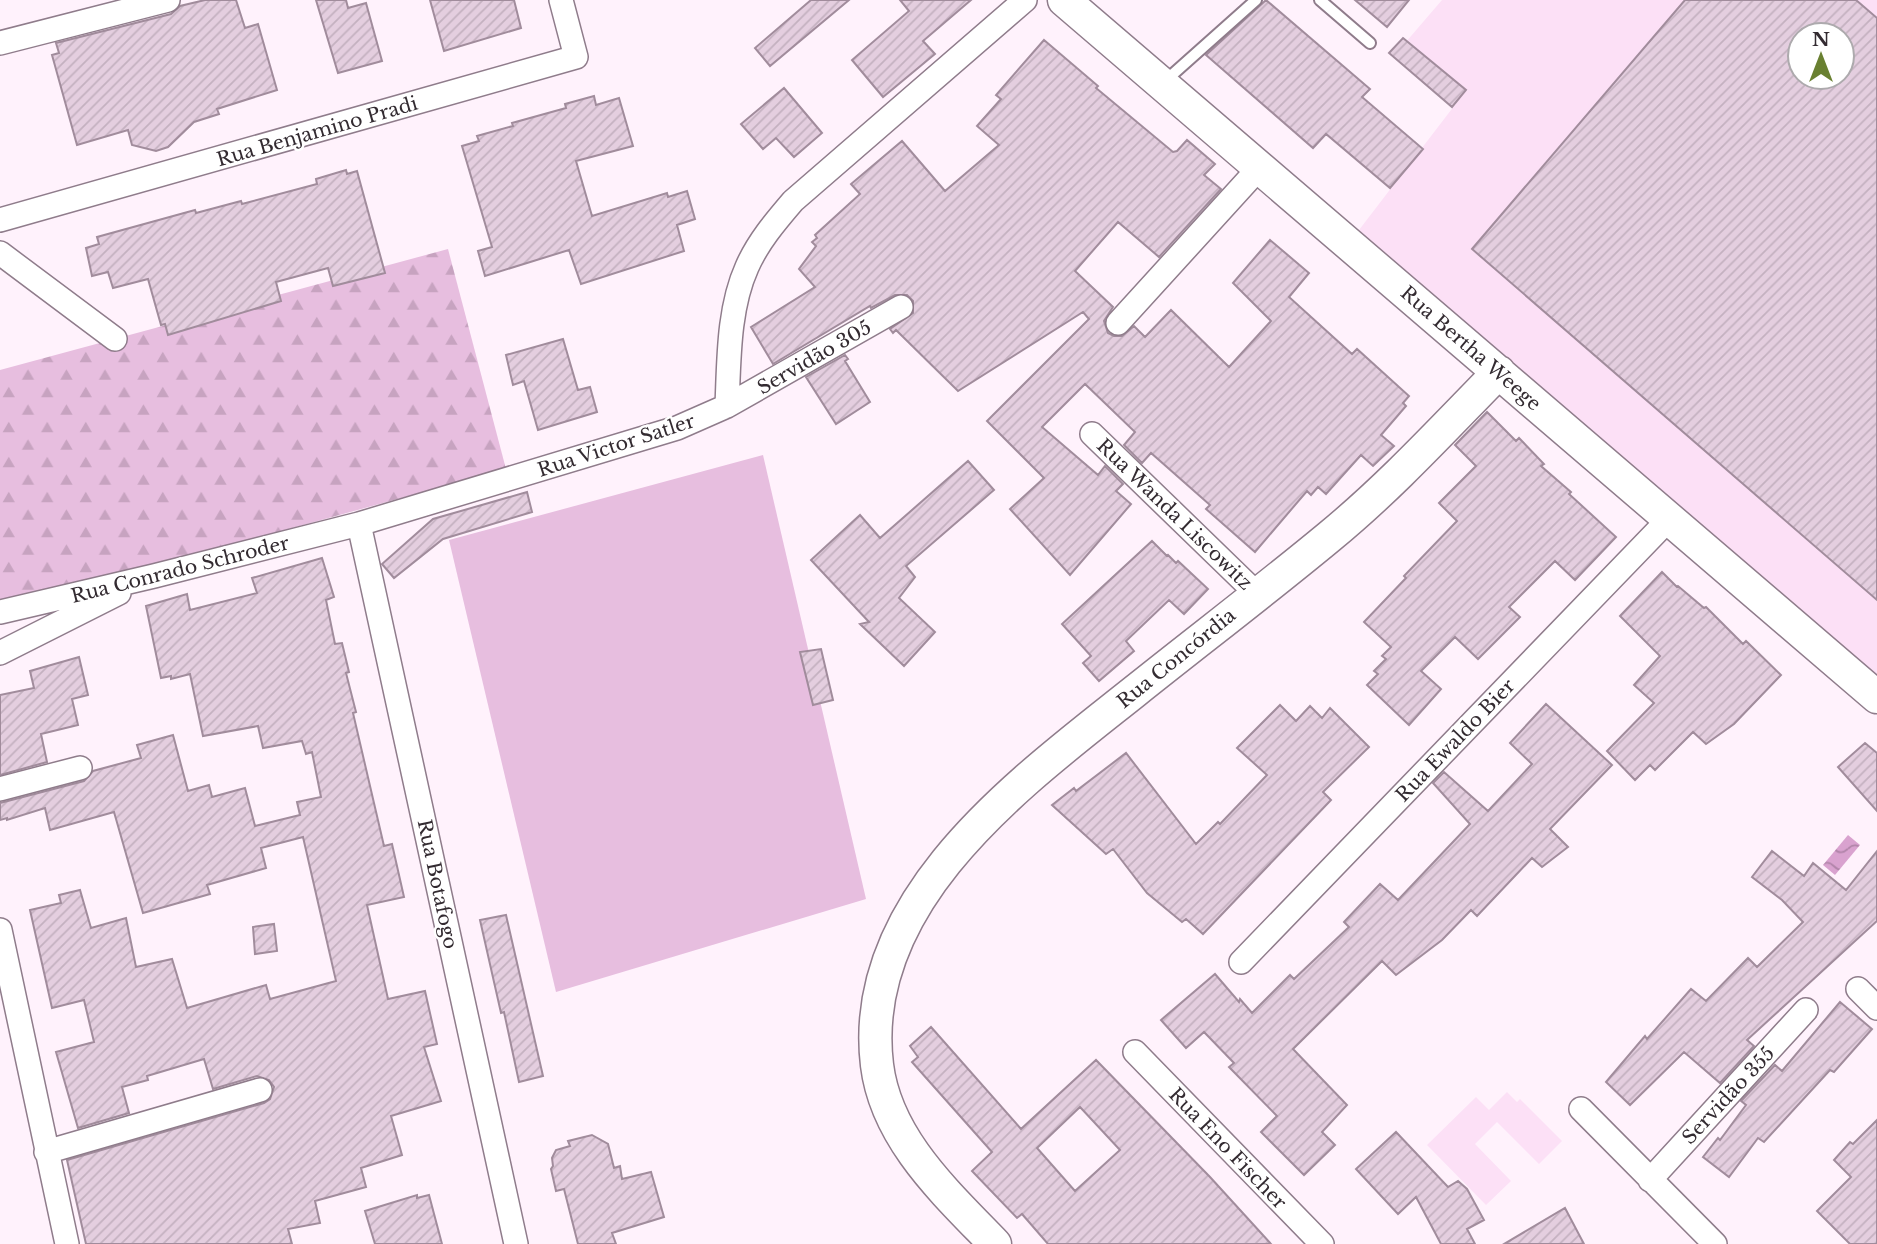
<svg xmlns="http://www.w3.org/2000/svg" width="1877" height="1244" font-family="'Libre Baskerville',serif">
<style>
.built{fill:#fce0f6;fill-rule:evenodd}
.forest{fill:url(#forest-firs)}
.pitch{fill:#e7bedf}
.water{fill:url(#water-waves)}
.building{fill:url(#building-hatch);stroke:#a18c9c;stroke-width:2;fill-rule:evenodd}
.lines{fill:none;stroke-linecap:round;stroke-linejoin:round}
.service-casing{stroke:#8f7c8b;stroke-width:14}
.minor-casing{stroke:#8f7c8b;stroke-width:26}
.secondary-casing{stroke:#8f7c8b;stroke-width:35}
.service{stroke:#fff;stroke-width:10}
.minor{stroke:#fff;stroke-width:23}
.secondary{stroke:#fff;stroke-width:32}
.labels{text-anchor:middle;stroke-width:5;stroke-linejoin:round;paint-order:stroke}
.street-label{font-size:19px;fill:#332b31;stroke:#fff}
</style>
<defs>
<pattern id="forest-firs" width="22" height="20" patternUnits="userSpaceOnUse" patternTransform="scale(1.75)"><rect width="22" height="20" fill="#e7bedf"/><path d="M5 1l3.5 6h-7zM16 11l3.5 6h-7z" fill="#c7a3c0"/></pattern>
<pattern id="water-waves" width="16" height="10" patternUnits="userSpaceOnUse" patternTransform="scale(1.75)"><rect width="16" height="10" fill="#d9a2cf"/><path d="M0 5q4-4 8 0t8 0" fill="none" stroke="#b184a9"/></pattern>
<pattern id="building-hatch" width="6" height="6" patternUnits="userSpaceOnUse" patternTransform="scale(1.75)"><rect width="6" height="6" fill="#e4cedf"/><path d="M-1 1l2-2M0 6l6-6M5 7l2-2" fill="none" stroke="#c4b1c0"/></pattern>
</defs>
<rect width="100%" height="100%" fill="#fff2fc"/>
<path class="built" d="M 1442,0 L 1877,0 L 1877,679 L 1359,230 L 1461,97 L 1399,50 ZM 1800,35 L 1842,35 L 1842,77 L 1800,77 Z
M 1507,1092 L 1517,1102 L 1520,1099 L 1562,1141 L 1539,1164 L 1497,1122 L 1475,1144 L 1511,1181 L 1486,1205 L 1427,1145 L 1476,1097 L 1489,1110 Z"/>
<path class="forest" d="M 448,249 L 506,469 L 144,569 L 0,605 L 0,370 Z"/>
<path class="pitch" d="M 763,455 L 866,899 L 556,992 L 449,540 Z"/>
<path class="water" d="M 1848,835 L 1860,845 L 1835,875 L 1823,865 Z"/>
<path class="building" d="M 205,0 L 236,0 L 245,28 L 258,24 L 277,90 L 217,109 L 219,114 L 194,122 L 168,147 L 156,151 L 132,145 L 128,130 L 77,145 L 52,55 L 59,53 L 56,43 L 171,14 L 180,6 Z
M 316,0 L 346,0 L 348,8 L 366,3 L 382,61 L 338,73 Z
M 430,0 L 514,0 L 521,28 L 444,51 Z
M 811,0 L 849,0 L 770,66 L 755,48 Z
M 900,0 L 971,0 L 923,41 L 935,54 L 883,97 L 852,60 L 909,11 Z
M 1266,0 L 1370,89 L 1362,97 L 1423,149 L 1390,188 L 1326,134 L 1313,148 L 1206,55 Z
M 1355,0 L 1409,0 L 1387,27 Z
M 1685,0 L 1856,0 L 1877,18 L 1877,600 L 1472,249 ZM 1800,35 L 1842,35 L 1842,77 L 1800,77 Z
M 1403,38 L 1466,90 L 1452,107 L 1389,53 Z
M 1044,40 L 1098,86 L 1096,88 L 1173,152 L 1177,151 L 1187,140 L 1215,164 L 1204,175 L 1221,189 L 1159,257 L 1118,222 L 1075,271 L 1113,307 L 1104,321 L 1108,333 L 1114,336 L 1122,336 L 1134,326 L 1145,337 L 1171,310 L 1229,367 L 1271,321 L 1233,283 L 1270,240 L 1309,273 L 1289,297 L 1352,354 L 1357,349 L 1409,396 L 1403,403 L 1406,406 L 1381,435 L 1394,446 L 1373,466 L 1361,455 L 1326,494 L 1318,487 L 1311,495 L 1307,491 L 1255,552 L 1206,509 L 1210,505 L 1151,453 L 1142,463 L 1124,445 L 1135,432 L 1085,384 L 1042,427 L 1098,475 L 1105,466 L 1123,484 L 1116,491 L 1131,504 L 1070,575 L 1010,509 L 1044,478 L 987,421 L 1089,319 L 1083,312 L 958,391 L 896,330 L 893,333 L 890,329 L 913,313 L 913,301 L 907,295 L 895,295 L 871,308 L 870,306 L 773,364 L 751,327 L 815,287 L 799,269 L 816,246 L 812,242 L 817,238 L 815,235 L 860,194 L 851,184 L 902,141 L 945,191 L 999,145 L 977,126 L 1001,99 L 996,95 Z
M 784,88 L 822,133 L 794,157 L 776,138 L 763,149 L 741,124 Z
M 594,96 L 596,105 L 619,98 L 633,146 L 576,161 L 592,216 L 667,193 L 668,197 L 687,191 L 695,219 L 677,225 L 684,251 L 581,284 L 569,250 L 485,276 L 478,251 L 492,247 L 462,146 L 479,141 L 477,136 L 513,126 L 512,123 L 566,108 L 565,104 Z
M 346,170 L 347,174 L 357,171 L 385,273 L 333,286 L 328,268 L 276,282 L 281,301 L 168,335 L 165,324 L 161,325 L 148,279 L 113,288 L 108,272 L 92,276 L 86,248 L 99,244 L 97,237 L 195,210 L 196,213 L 241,201 L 242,204 L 317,184 L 316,179 Z
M 563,339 L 578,390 L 590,387 L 597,412 L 538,430 L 524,381 L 513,385 L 506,355 Z
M 845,355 L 848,359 L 845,361 L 870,402 L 836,424 L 806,377 Z
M 1487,412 L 1516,441 L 1519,438 L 1544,464 L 1541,466 L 1571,492 L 1569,494 L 1616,537 L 1575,580 L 1555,561 L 1509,607 L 1520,617 L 1478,659 L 1455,637 L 1421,671 L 1441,689 L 1409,725 L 1367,685 L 1378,674 L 1374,671 L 1386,659 L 1382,656 L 1391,647 L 1364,622 L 1406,578 L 1404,576 L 1457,521 L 1439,503 L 1476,466 L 1455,445 Z
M 968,461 L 994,490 L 906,566 L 915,577 L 899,598 L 935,632 L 904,666 L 860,624 L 869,622 L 811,560 L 860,515 L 880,538 Z
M 527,492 L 532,512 L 443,539 L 394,578 L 382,564 L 433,519 Z
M 1152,541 L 1167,556 L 1168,555 L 1176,563 L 1178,561 L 1208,589 L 1184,614 L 1169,600 L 1126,641 L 1134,651 L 1099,681 L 1083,663 L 1091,656 L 1062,624 Z
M 322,558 L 334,597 L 326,600 L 335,644 L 342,643 L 349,672 L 346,673 L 356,712 L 353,713 L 384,846 L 392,844 L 404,897 L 367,905 L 388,999 L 425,991 L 437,1044 L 424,1047 L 441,1101 L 391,1116 L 402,1155 L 361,1168 L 366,1187 L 315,1201 L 320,1223 L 288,1229 L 292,1244 L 86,1244 L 67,1160 L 264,1103 L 270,1099 L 274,1087 L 269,1080 L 257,1076 L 213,1089 L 204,1059 L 147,1076 L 148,1080 L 122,1087 L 129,1113 L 78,1128 L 56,1052 L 94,1042 L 84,1000 L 52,1008 L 30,910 L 61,903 L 59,895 L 80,890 L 91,928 L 126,918 L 136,967 L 172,959 L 187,1008 L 266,985 L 270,999 L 336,981 L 303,837 L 261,848 L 266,868 L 207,885 L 210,894 L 143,913 L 114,812 L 50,830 L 45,808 L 7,820 L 7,818 L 0,820 L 0,803 L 84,781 L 93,771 L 141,758 L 137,745 L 173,735 L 188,791 L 209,785 L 212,797 L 245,788 L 255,826 L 300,815 L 297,802 L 321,797 L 312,752 L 306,754 L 302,741 L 263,748 L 258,726 L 203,736 L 190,674 L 171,679 L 171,676 L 161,678 L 146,606 L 187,594 L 190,610 L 257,593 L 252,578 Z
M 1662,572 L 1677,587 L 1678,586 L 1704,608 L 1706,607 L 1743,644 L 1746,641 L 1781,675 L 1734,724 L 1706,744 L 1693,732 L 1655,770 L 1650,765 L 1635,780 L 1607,751 L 1654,703 L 1634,685 L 1660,656 L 1620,616 Z
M 821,649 L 833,700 L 813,705 L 800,652 Z
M 79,657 L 88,695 L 72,699 L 78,725 L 41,734 L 47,762 L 0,775 L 0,695 L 34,688 L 30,671 Z
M 1546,704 L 1612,765 L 1550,829 L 1568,847 L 1542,867 L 1532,858 L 1477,916 L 1471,910 L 1442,940 L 1396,975 L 1382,961 L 1293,1049 L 1347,1105 L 1322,1132 L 1335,1145 L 1304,1175 L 1261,1132 L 1277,1116 L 1229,1067 L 1234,1063 L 1204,1032 L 1186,1048 L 1161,1020 L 1215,974 L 1239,1002 L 1240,999 L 1252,1013 L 1290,975 L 1294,979 L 1349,927 L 1344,922 L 1380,884 L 1398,900 L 1470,824 L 1433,783 L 1444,772 L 1488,811 L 1532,764 L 1510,743 Z
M 1280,705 L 1296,721 L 1310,706 L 1322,718 L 1330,708 L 1369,747 L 1323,792 L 1331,800 L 1203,934 L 1186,919 L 1182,922 L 1147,893 L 1113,849 L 1106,854 L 1052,805 L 1074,788 L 1076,791 L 1126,753 L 1196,844 L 1218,822 L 1220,824 L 1267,775 L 1237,748 Z
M 1865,743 L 1877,753 L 1877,811 L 1838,767 Z
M 1772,851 L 1804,876 L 1813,863 L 1846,890 L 1877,851 L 1877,921 L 1747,1040 L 1754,1046 L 1720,1083 L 1684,1052 L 1630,1105 L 1606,1082 L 1645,1036 L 1647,1039 L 1691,989 L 1706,1001 L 1748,958 L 1757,967 L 1803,922 L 1782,900 L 1752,877 Z
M 506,915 L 543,1076 L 519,1082 L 504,1012 L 501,1013 L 480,920 Z
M 274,924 L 277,951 L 255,954 L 253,927 Z
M 1840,1002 L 1872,1029 L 1834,1072 L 1830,1070 L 1764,1142 L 1758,1138 L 1729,1177 L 1703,1157 L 1718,1138 L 1720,1140 L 1746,1105 L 1741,1101 L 1775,1065 L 1782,1071 Z
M 931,1027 L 1021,1129 L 1096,1060 L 1210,1177 L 1271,1244 L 1048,1244 L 1022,1214 L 1017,1218 L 972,1171 L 992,1152 L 912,1062 L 918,1057 L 910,1046 ZM 1080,1107 L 1120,1150 L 1075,1191 L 1037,1148 Z
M 1877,1120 L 1877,1244 L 1850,1244 L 1817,1211 L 1851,1177 L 1834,1160 L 1850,1142 L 1853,1144 Z
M 1396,1132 L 1448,1187 L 1458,1181 L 1467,1189 L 1484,1220 L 1467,1229 L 1475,1244 L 1441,1244 L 1416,1197 L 1398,1214 L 1356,1169 Z
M 592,1135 L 608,1144 L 614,1168 L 620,1166 L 622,1179 L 651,1172 L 664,1217 L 612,1233 L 616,1244 L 578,1244 L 564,1189 L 556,1191 L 551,1169 L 553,1166 L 552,1158 L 556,1150 L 570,1146 L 568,1141 Z
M 417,1195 L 417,1198 L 429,1195 L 442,1244 L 375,1244 L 365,1211 Z
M 1565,1208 L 1584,1244 L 1504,1244 Z"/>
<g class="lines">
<g class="service-casing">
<path id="service" d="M 1320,0 L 1370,43
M 1164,82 L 1256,0"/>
</g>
<g class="minor-casing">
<path id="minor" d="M 0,43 L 168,0
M 0,220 L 576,57 L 561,0
M 0,253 L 115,339
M 1118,323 L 1260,167
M 727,406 L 901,307
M 1092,434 L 1257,594
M 359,524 L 516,1244
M 0,612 L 154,576 L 359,524 L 677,428 L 727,406 C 729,361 728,309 747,267 C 758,242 775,222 793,201 L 1025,0
M 0,653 L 119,593
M 0,789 L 80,768
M 0,930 L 67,1244
M 1241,962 L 1669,519
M 1858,989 L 1877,1008
M 1135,1052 L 1322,1244
M 1581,1109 L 1715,1244
M 46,1152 L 260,1090
M 1650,1180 L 1806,1010"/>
</g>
<g class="secondary-casing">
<path id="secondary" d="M 1064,0 L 1877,697
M 995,1244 C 946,1193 886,1139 877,1065 C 857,900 1021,782 1134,692 C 1199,640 1265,590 1329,537 C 1390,487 1444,428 1499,372"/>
</g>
<use href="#service" class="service"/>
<use href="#minor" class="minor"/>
<use href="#secondary" class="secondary"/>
</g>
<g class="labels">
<g class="street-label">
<text transform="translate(317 131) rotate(-16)" y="7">Rua Benjamino Pradi</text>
<text transform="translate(1471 348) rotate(41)" y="7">Rua Bertha Weege</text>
<text transform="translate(814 357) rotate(-30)" y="7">Servidão 305</text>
<text transform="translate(616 445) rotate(-18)" y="7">Rua Victor Satler</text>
<text transform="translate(1175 514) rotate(44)" y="7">Rua Wanda Liscowitz</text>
<text transform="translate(180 569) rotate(-14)" y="7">Rua Conrado Schroder</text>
<text transform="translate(1176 658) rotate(-39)" y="7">Rua Concórdia</text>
<text transform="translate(1455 740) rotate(-46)" y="7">Rua Ewaldo Bier</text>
<text transform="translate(438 884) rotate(78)" y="7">Rua Botafogo</text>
<text transform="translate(1728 1095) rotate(-47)" y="7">Servidão 355</text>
<text transform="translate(1228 1148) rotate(46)" y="7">Rua Eno Fischer</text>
</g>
</g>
<g transform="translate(1821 56)"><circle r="33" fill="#ffffff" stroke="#adaaad" stroke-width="2"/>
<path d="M0-5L12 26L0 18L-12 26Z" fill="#698031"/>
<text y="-10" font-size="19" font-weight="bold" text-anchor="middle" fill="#332b31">N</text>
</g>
</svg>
